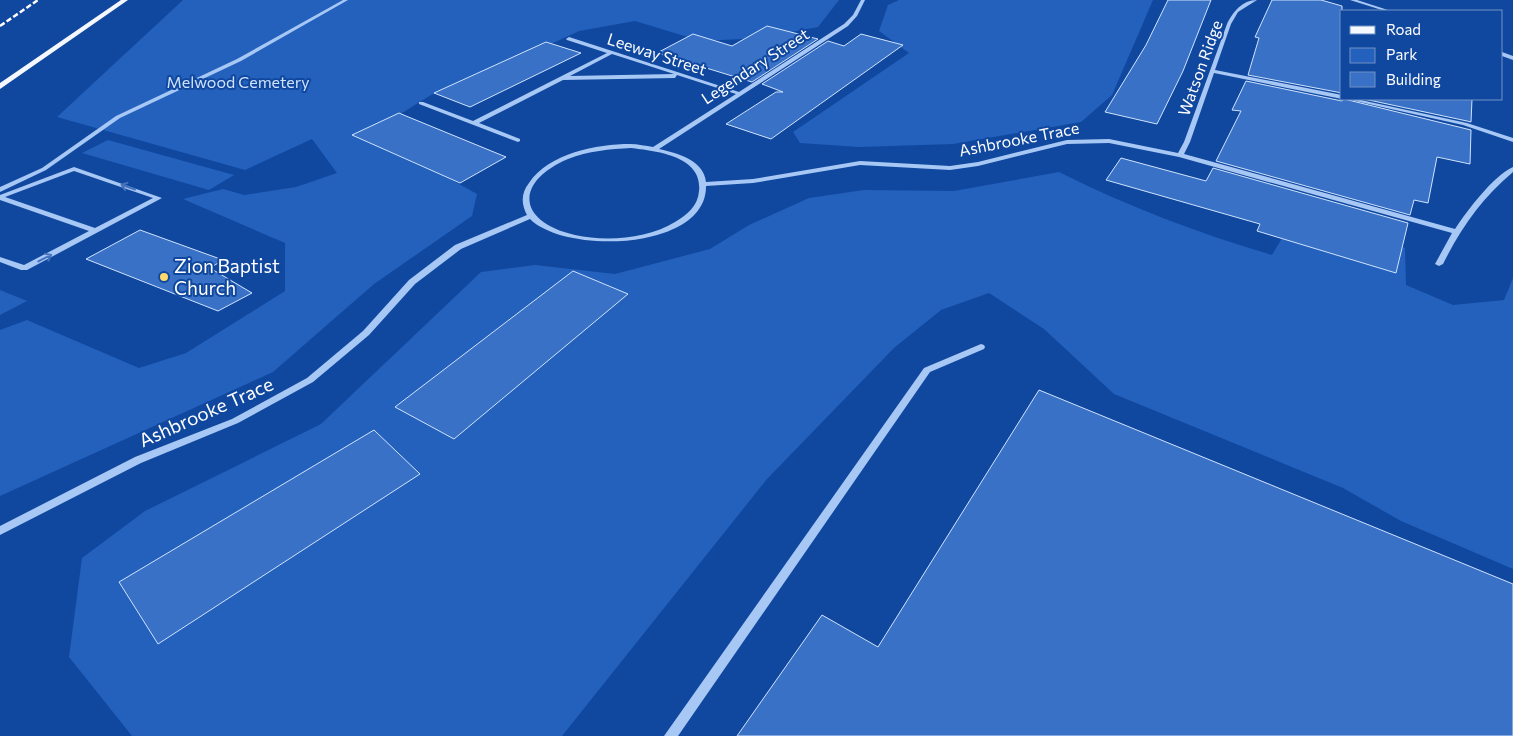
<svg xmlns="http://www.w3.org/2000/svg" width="1513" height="736" font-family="Commissioner,sans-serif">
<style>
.green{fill:#2361bd}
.building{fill:#3971c6;stroke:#d0e3fe}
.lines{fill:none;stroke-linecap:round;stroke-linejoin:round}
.minor{fill:#a7c7f5;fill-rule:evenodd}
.major{fill:#f5f9ff;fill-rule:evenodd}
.rail{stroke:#fff;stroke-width:2.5;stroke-dasharray:5.5 2.5;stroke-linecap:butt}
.oneway{stroke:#4574bd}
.poi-dot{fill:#ffdb6b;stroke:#10489f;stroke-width:2}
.labels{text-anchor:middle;stroke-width:4;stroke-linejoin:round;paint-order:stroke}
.far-street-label{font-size:16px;fill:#fff;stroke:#10489f}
.far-park-label{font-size:16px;fill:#d0e3fe;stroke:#10489f}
.poi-label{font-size:19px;fill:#fff;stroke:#10489f;text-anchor:start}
.street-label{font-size:19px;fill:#fff;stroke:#10489f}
</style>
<rect width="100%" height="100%" fill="#10489f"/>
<path class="green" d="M 183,0 L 839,0 L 818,27 L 760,38 L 701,41 L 635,21 L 579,31 L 484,75 L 431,95 L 381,126 L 398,150 L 477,194 L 472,216 L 374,284 L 273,372 L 0,496 L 0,330 L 27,320 L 139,368 L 186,353 L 285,291 L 285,243 L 183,199 L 223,189 L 244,195 L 296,187 L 337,173 L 312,139 L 245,170 L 57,117 Z
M 899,0 L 1153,0 L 1112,95 L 1081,122 L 953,144 L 859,147 L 800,143 L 793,132 L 909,53 L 879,31 L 888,5 Z
M 108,140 L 234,175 L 209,190 L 82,153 Z
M 1059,172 C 1129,207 1198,233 1272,255 L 1291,223 L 1371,234 L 1405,248 L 1406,285 L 1453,305 L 1504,300 L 1513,278 L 1513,569 L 1401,521 L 1343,488 L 1114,394 L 1044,329 L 989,293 L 941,310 L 894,348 L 767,479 L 562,736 L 132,736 L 69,657 L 82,558 L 145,511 L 321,424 L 481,272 L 535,265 L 615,274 L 710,249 L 749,225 L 809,198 L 864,190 L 954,191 Z
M 0,290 L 27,301 L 0,315 Z"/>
<path class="building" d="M 1168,0 L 1211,0 L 1183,71 L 1157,124 L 1105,112 L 1146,45 Z
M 1272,0 L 1321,0 L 1342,6 L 1342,93 L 1248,75 L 1259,38 L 1255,37 Z
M 767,26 L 818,39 L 752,82 L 657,53 L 693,34 L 732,46 Z
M 861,34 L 903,45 L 771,139 L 726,124 L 776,92 L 783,92 L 762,84 L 828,41 L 844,46 Z
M 546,42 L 581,53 L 470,107 L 434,93 Z
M 1246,81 L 1342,101 L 1344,99 L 1471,130 L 1470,164 L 1437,157 L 1428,203 L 1414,200 L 1410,215 L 1216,161 L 1241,111 L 1232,110 Z
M 1364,99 L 1472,99 L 1471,122 L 1467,121 Z
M 399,113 L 406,116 L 506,157 L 460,183 L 352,135 Z
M 1121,158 L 1206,181 L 1213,168 L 1408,223 L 1396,273 L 1257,231 L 1260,224 L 1106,180 Z
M 140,230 L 223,260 L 210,268 L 252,293 L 218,311 L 86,259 Z
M 573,271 L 628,294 L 454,439 L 395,407 Z
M 1039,390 L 1513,584 L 1513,736 L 737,736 L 822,615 L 878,647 Z
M 374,430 L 420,474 L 158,644 L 119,582 Z"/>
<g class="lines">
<path class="minor" d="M 343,0 L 348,0 L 241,61 L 120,118 L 46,170 L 0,192 L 0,187 L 42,168 L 116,116 L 237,59 Z
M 861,0 L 865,0 L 857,16 L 848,26 L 659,149 C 677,153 704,160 706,182 L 753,179 L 860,161 L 950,166 L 978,162 L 1067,140 L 1109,139 L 1178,153 L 1184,142 L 1227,24 C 1233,12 1242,0 1257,0 L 1238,12 L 1231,24 L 1215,70 L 1342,95 L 1342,99 L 1214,73 L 1190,142 L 1184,154 L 1455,229 C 1467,211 1493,176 1513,167 L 1513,172 C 1482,198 1461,228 1443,264 L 1439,266 L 1435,264 L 1452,233 L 1179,157 L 1109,143 L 1067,144 L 978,166 L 950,170 L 860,165 L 753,183 L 706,186 C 707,250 566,255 530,219 L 461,249 L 415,284 L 369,335 L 313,382 L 238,423 L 141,463 L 0,535 L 0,526 L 135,457 L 232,419 L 307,378 L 363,331 L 409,280 L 455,245 L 527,215 C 521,204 521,193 529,183 C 549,153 597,144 630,144 C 638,144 646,146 653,147 L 736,94 L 677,75 L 675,78 L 563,80 L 479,123 L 520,139 L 520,141 L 518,142 L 419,104 L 419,102 L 423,102 L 473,121 L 607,53 L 567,40 L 566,39 L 569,37 L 739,92 L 844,24 L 853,15 ZM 612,54 L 674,74 L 570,76 ZM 631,148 C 656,151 703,156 699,191 C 698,206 687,215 675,222 C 647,239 606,242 575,235 C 517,222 514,182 568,159 C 588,151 610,149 631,148 Z
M 1350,0 L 1357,0 L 1391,11 L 1385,11 Z
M 1502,52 L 1513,56 L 1513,60 L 1502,56 Z
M 1346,99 L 1356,99 L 1467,123 L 1513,138 L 1513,142 L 1463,125 Z
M 74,167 L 162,198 L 27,270 L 21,270 L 0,262 L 0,257 L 24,265 L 89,231 L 0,200 L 0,195 ZM 74,171 L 153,198 L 95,228 L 5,197 Z
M 981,344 L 984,345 L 985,347 L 984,349 L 930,372 L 678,736 L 664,736 L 924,368 Z"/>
<path class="major" d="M 121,0 L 128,0 L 0,89 L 0,83 Z"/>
<path class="rail" d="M 0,26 L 38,0"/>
</g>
<defs><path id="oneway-shaft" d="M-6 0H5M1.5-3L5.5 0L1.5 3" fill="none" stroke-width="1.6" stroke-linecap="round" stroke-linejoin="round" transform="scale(1.25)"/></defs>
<g class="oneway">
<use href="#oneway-shaft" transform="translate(128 187) rotate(-161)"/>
<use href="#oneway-shaft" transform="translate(45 258) rotate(-27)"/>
</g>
<circle class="poi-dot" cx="164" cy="277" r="5"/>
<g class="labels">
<g class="far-street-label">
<text transform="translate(657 54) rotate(18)" y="6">Leeway Street</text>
<text transform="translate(755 66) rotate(-33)" y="6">Legendary Street</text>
<text transform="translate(1200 68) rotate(-70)" y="6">Watson Ridge</text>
<text transform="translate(1019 139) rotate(-11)" y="6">Ashbrooke Trace</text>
</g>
<g class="far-park-label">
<text x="238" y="88">Melwood Cemetery</text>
</g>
<g class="poi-label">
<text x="174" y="273">Zion Baptist<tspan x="174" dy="22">Church</tspan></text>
</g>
<g class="street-label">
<text transform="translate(206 412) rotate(-24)" y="7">Ashbrooke Trace</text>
</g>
</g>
<rect x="1340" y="10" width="162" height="90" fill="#10489f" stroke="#7091c5"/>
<rect x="1350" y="26" width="25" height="8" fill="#f5f9ff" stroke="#7091c5"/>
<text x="1386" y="35" font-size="15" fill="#ffffff">Road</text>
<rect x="1350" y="48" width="25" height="15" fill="#2361bd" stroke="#7091c5"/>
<text x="1386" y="60" font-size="15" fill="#ffffff">Park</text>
<rect x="1350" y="72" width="25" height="15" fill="#3971c6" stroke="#7091c5"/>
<text x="1386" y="85" font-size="15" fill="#ffffff">Building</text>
</svg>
